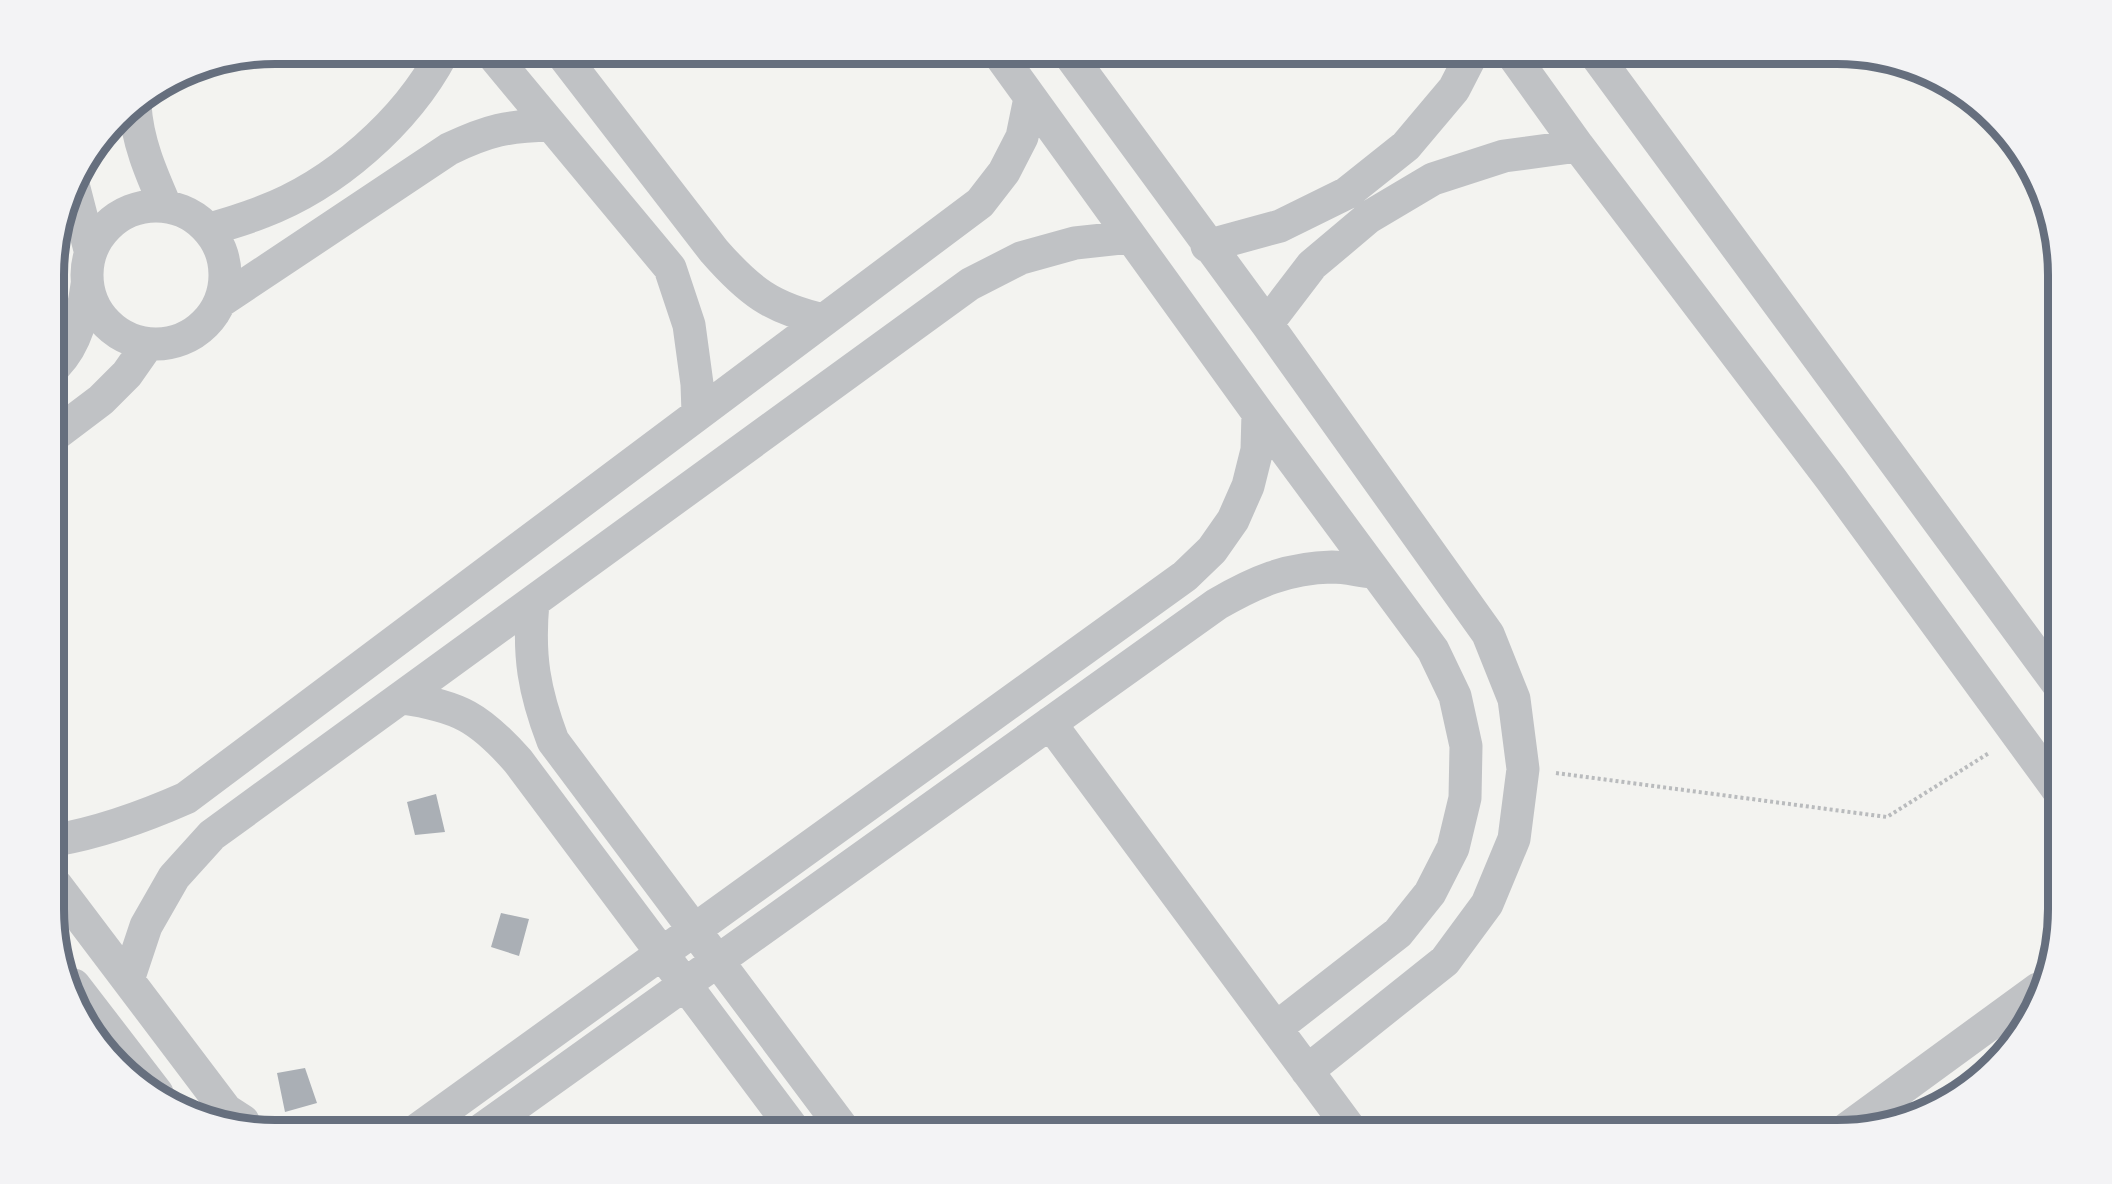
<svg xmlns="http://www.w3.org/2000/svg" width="2112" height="1184" font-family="'Titillium Web',sans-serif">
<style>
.building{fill:#aaafb5}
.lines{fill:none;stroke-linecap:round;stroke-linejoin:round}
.path{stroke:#b9bbbd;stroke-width:4;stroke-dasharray:3 3;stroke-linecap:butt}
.minor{stroke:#c0c2c5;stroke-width:33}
.rim{fill:none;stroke:#666f7e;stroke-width:8}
</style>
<rect width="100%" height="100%" fill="#f3f3f0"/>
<path class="building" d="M 436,794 L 445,832 L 415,835 L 407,802 Z
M 501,913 L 529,919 L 519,956 L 491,947 Z
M 305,1068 L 317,1103 L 285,1112 L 277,1073 Z
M 666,1119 L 691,1125 L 698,1130 L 626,1130 L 617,1123 Z"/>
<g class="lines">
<path class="path" d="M 1556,773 L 1887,817 L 1989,753"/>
<path class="minor" d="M 492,54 L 670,268 L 689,325 L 697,384 L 698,413
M 562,54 L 714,251 C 749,291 771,308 824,320
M 999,54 L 1258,413 L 1433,650 L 1455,696 L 1466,746 L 1465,798 L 1453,848 L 1430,893 L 1398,933 L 1276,1028
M 1069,54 L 1267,324 L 1488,634 L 1514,699 L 1523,769 L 1514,839 L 1487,904 L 1445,961 L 1307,1071
M 1512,54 L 1578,146 L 1831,479 L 2058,790
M 1595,54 L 2058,684
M 135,105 C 137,141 151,173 165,205
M 74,188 L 90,250
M87 275a69 69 0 1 1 138 0a69 69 0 1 1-138 0Z
M 210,229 C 227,224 245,219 262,212 C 334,185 406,122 442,54
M 1207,246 L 1280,226 L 1347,193 L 1406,146 L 1454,89 L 1472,54
M 221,301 L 449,149 C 489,130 507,126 551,125
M 1267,324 L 1312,265 L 1369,217 L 1433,179 L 1504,156 L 1578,146
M 56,365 C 77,343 83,314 87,285
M 56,434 L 101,400 L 127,374 L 148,344
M 533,602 C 528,656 534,691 553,741 L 844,1130
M 402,698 C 459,706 480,718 518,761 L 794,1130
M 1050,723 L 1351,1130
M 56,840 C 102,832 143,817 186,798 L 980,203 L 1004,172 L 1022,137 L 1030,98
M 56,885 L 226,1110 L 243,1121
M 128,980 L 146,926 L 174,877 L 212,835 L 970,284 L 1021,258 L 1075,243 L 1131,237
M 74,985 L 157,1093
M 417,1130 L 1185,576 L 1212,550 L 1233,520 L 1248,486 L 1257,450 L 1258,413
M 481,1130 L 1217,604 C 1255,582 1287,568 1332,567 C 1346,567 1360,571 1374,572
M 1845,1130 L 2038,989"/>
</g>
<path d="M0 0H2112V1184H0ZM275 64H1837A211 211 0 0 1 2048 275V909A211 211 0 0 1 1837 1120H275A211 211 0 0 1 64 909V275A211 211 0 0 1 275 64Z" fill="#f3f3f5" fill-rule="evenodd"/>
<path class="rim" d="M275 64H1837A211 211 0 0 1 2048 275V909A211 211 0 0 1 1837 1120H275A211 211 0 0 1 64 909V275A211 211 0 0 1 275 64Z"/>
</svg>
